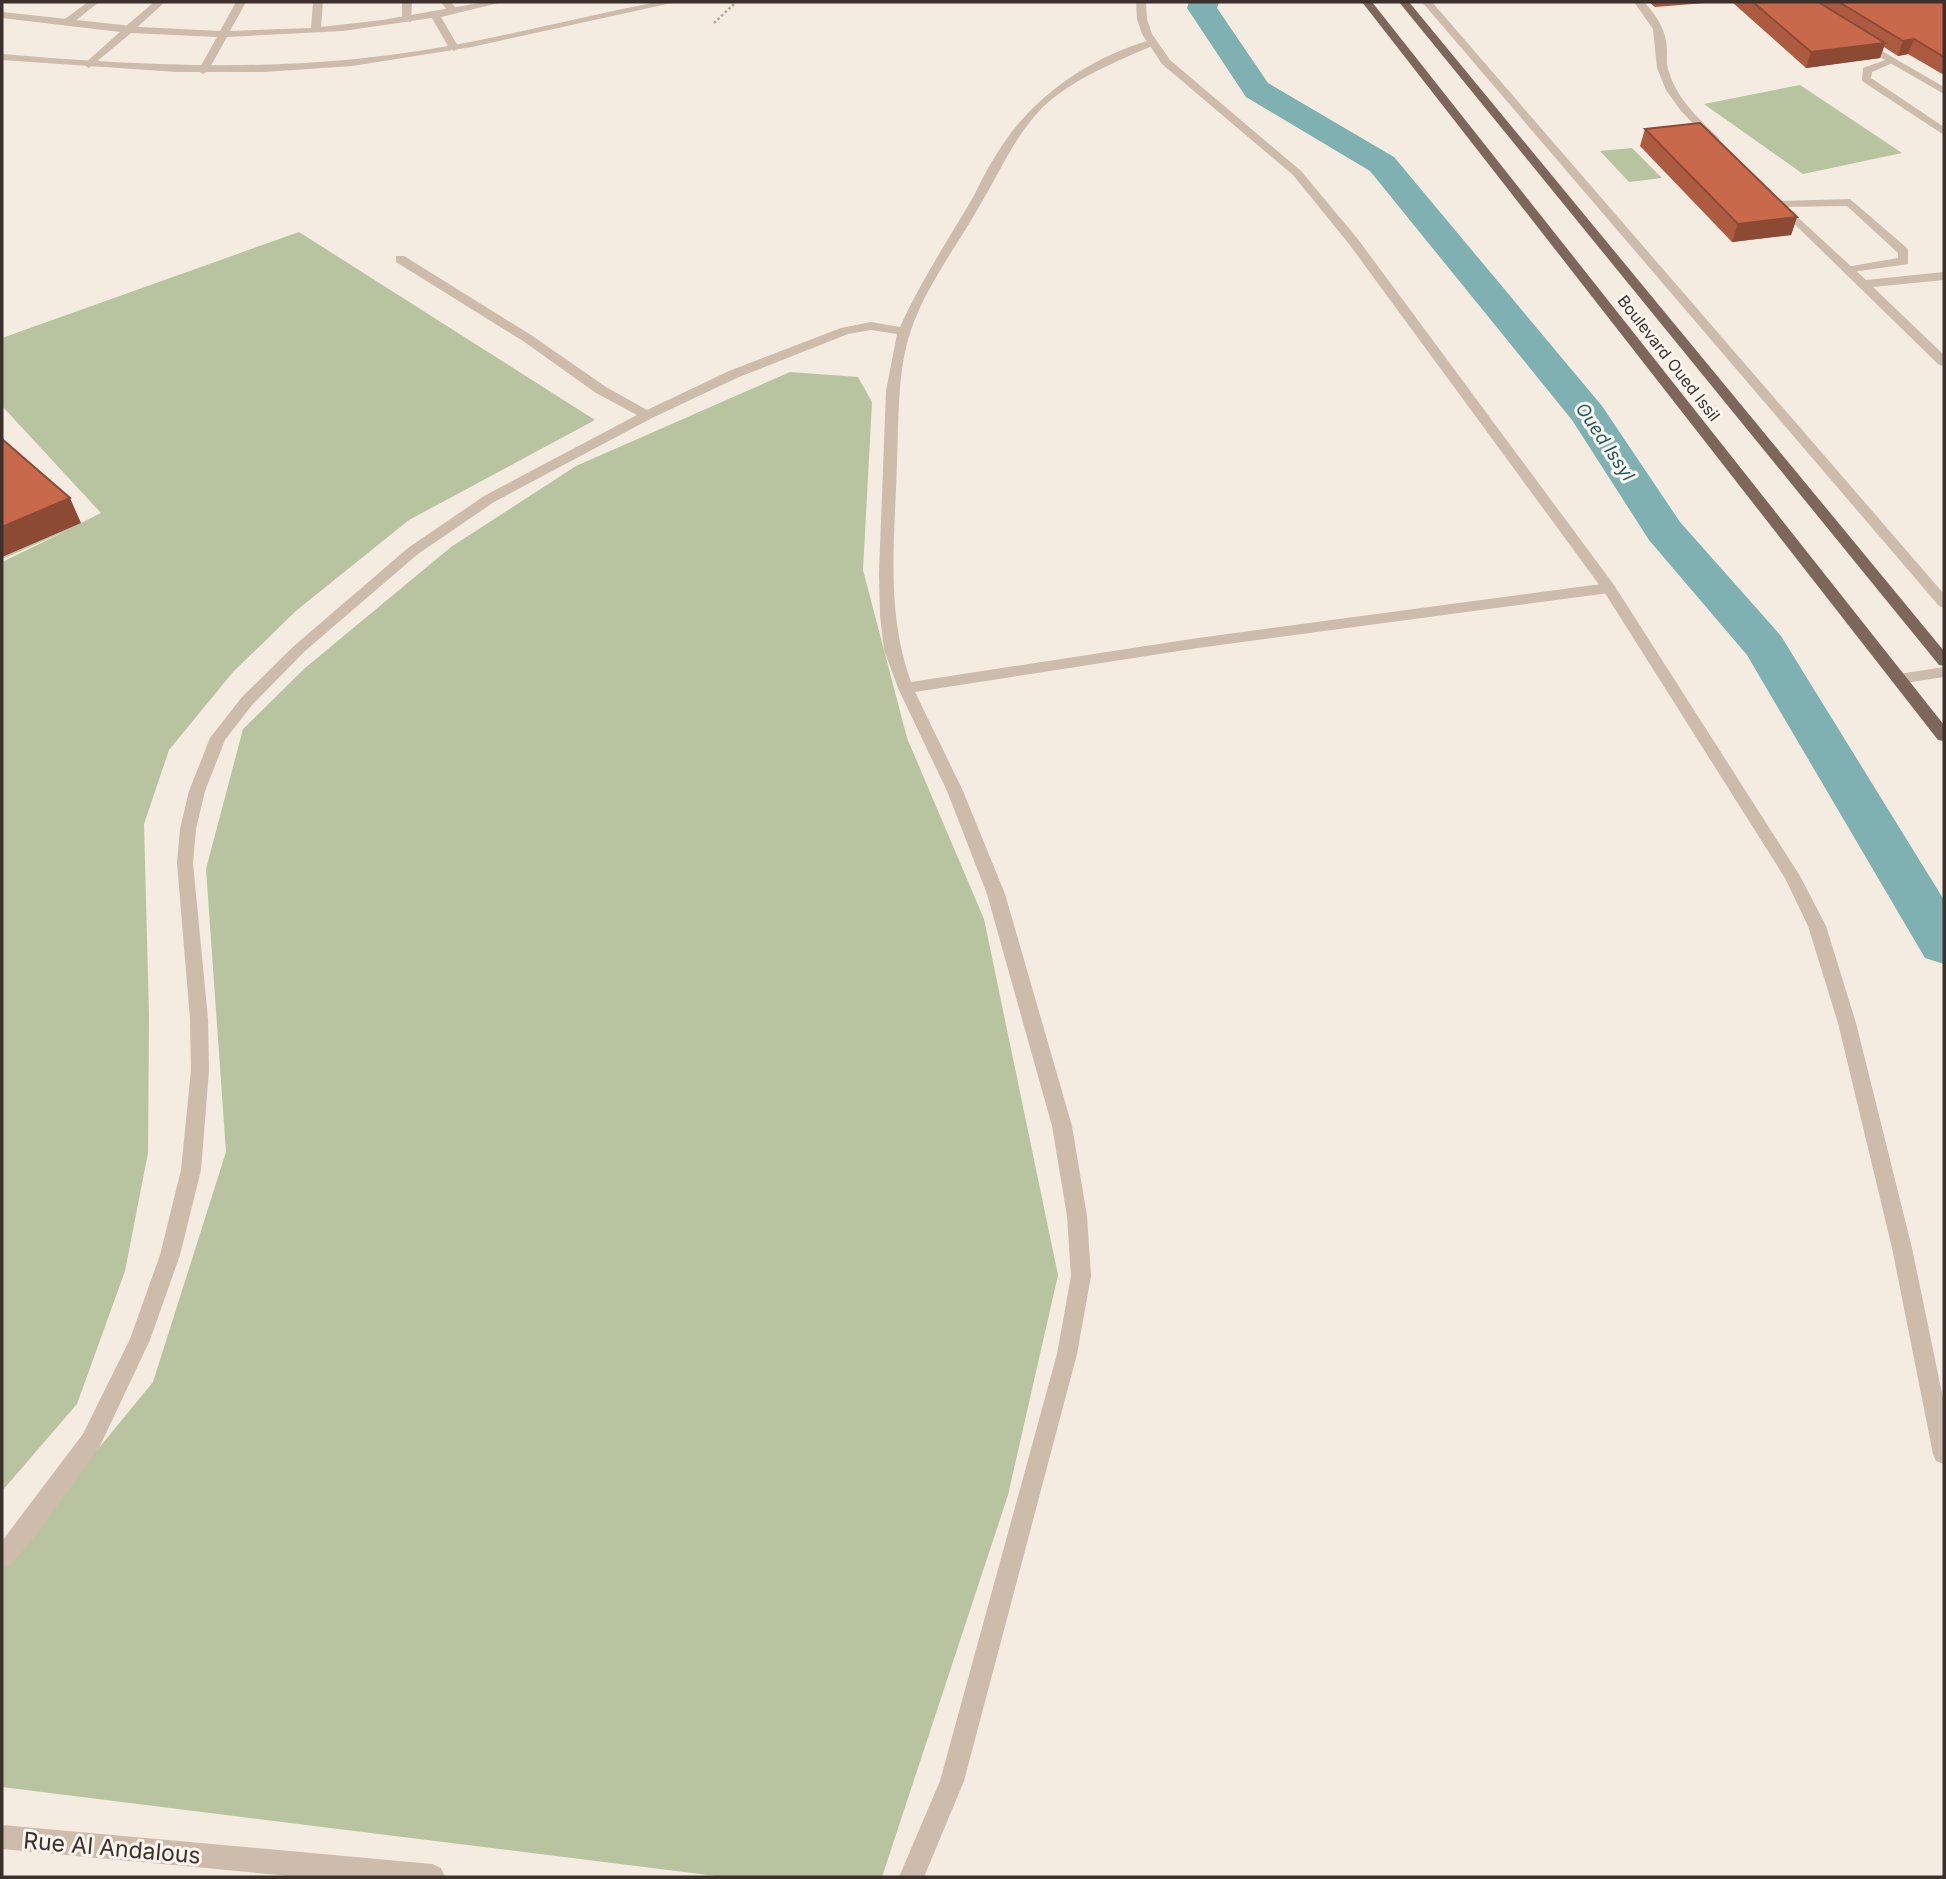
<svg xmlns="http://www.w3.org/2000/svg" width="1946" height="1879" font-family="Inter,sans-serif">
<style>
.green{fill:#b8c4a0}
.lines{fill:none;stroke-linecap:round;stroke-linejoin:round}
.river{fill:#7fb0b2;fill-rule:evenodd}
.path{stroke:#b9a596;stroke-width:2.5;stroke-dasharray:2.5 2.5;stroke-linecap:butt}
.service{fill:#cdbbac;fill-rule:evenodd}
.pedestrian{fill:#cdbbac;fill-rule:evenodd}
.minor{fill:#cdbbac;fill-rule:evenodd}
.tertiary{fill:#cdbbac;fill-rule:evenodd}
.primary{fill:#7d675c;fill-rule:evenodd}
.wall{fill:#ac5a40}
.shaded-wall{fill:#8c4a34}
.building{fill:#c8694b;stroke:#8c4a34;stroke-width:2}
.labels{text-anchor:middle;stroke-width:6;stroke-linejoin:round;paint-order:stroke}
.far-street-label{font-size:16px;fill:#3b302b;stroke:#fbf5ee}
.far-water-label{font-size:18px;font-style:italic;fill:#1f5a5e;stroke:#fbf5ee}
.near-street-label{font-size:23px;fill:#3b302b;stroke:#fbf5ee}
</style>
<rect width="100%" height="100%" fill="#f4ebe1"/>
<path class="green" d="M 1800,85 L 1902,153 L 1803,174 L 1704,104 Z
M 1632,148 L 1662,178 L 1629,182 L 1600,151 Z
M 299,232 L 595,420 L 409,520 L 297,610 L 233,672 L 169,750 L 144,824 L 149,1016 L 148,1153 L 125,1271 L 77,1404 L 2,1491 L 2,562 L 66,531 L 2,559 L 2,441 L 81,523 L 101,513 L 2,406 L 2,338 Z
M 790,372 L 858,377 L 872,402 L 863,570 L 907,738 L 984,919 L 1058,1275 L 1008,1495 L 882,1877 L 724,1877 L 2,1787 L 2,1566 L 153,1382 L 226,1152 L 206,869 L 243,729 L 305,668 L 451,547 L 576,466 Z"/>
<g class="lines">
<path class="river" d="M 1189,2 L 1219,2 L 1217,8 L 1268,83 L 1394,157 L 1602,406 L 1680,522 L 1781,636 L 1944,900 L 1944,964 L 1925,958 L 1747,655 L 1649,540 L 1572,420 L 1370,171 L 1246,97 L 1187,8 Z"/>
<path class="path" d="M 714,23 L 736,2"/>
<path class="service" d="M 1422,2 L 1432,2 L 1944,594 L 1944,608 L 1939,606 Z
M 1888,59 L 1897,61 L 1872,72 L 1871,78 L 1944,127 L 1944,135 L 1862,81 L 1863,68 Z
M 1850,199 L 1908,249 L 1908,264 L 1846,273 L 1846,267 L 1898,258 L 1898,253 L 1847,206 L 1779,207 L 1773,204 L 1779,201 Z"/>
<path class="pedestrian" d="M 88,2 L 99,2 L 70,25 L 62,25 L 62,21 Z
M 154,2 L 165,2 L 133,31 L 125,31 L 125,27 Z
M 402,2 L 412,2 L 411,22 L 402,20 Z
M 441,2 L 451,2 L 459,12 L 450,14 Z"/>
<path class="minor" d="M 236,2 L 246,2 L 230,31 L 311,28 L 313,2 L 323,2 L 321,27 L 382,20 L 485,2 L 503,2 L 441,17 L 459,48 L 454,51 L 449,48 L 432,18 L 343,31 L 227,37 L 208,71 L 203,74 L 198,71 L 217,37 L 131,33 L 89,68 L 84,65 L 85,63 L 120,32 L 2,18 L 2,12 L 141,27 L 220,31 Z
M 1634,2 L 1644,2 C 1657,16 1667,31 1667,51 C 1667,58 1666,65 1669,72 C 1677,99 1699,119 1719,138 L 1719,142 L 1711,142 L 1681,111 L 1666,90 L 1657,68 L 1653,29 Z
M 1150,40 L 1155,43 L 1154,45 C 1116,62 1074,78 1043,107 C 1015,135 1000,172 980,205 C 957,246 926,286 911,330 C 897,371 899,419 897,462 C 895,537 885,611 911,682 L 1198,638 L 1609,583 L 1616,588 L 1609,593 L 1198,648 L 915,692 L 963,791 L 1005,894 L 1072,1126 L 1087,1216 L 1091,1276 L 1077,1354 L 964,1781 L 924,1877 L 899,1877 L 940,1781 L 1057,1354 L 1071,1276 L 1067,1216 L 1052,1126 L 987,894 L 947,791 L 898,688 L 884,650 L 880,615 L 879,573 L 886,391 L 897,334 L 871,330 L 848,334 L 739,377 L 652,418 L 494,502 L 418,554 L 305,651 L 252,705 L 225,740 L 205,791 L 196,829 L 193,863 L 208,1019 L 209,1070 L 201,1170 L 180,1255 L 150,1340 L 99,1448 L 31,1542 L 10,1565 L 2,1568 L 2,1541 L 83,1434 L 130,1339 L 160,1255 L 181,1170 L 191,1070 L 190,1019 L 177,863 L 180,829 L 189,791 L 210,738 L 242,697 L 295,645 L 408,548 L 484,496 L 637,415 L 596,393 L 523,341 L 396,262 L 396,256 L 404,256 L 531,335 L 606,387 L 647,410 L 729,371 L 841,328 L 871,322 L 900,327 C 919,285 944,246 968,206 C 978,190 985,171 996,155 C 1030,98 1087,59 1150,40 Z
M 1863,40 L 1944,87 L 1944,94 L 1859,45 L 1858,43 Z
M 1780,201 L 1866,280 L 1944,272 L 1944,280 L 1873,287 L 1944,355 L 1944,366 L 1939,365 L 1776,206 L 1774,204 Z
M 1944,667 L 1944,677 L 1899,684 L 1891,679 L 1899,674 Z
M 2,1825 L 432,1864 L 441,1868 L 445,1877 L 300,1877 L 2,1849 Z"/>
<path class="tertiary" d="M 657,2 L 676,2 L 472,47 L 352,66 L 264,72 L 177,72 L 2,60 L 2,54 C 132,65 261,72 390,55 C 480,44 568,19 657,2 Z
M 1136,2 L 1146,2 L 1147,19 L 1152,34 L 1170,60 L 1301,171 L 1357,238 L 1614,585 L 1800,876 L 1826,926 L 1856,1023 L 1912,1248 L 1944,1403 L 1944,1464 L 1936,1461 L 1933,1454 L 1892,1248 L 1838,1023 L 1808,926 L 1785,878 L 1603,590 L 1349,244 L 1293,175 L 1162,64 L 1142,34 L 1137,19 Z"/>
<path class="primary" d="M 1362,2 L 1372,2 L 1944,725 L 1944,741 L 1938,740 Z
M 1399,2 L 1409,2 L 1944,651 L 1944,666 L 1939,665 Z"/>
</g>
<path class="wall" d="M 1649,2 L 1717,2 L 1655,7 Z
M 1732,2 L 1944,2 L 1944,75 L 1908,54 L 1898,56 L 1884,47 L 1880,58 L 1806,68 Z
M 1645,129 L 1797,217 L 1791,235 L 1732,242 L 1640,146 Z"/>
<path class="shaded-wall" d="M 1914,39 L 1908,54 L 1898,56 L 1903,41 Z
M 1885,43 L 1880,58 L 1806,68 L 1811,52 Z
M 1797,217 L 1791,235 L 1732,242 L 1738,224 Z
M 70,498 L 81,523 L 2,557 L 2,527 Z"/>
<path class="building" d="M 1753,2 L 1818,2 L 1885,43 L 1811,52 Z
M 1839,2 L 1944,2 L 1944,57 L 1914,39 L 1903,41 Z
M 1700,123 L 1797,217 L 1738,224 L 1645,129 Z
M 2,439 L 70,498 L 2,527 Z"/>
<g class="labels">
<g class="far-street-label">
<text transform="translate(1669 358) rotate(52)" y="6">Boulevard Oued Issil</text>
</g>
<g class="far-water-label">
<text transform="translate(1605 442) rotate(56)" y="6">Oued Issyl</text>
</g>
<g class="near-street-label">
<text transform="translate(112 1848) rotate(5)" y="8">Rue Al Andalous</text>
</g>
</g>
<rect width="1946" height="1879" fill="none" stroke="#3b302b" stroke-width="7"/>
</svg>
